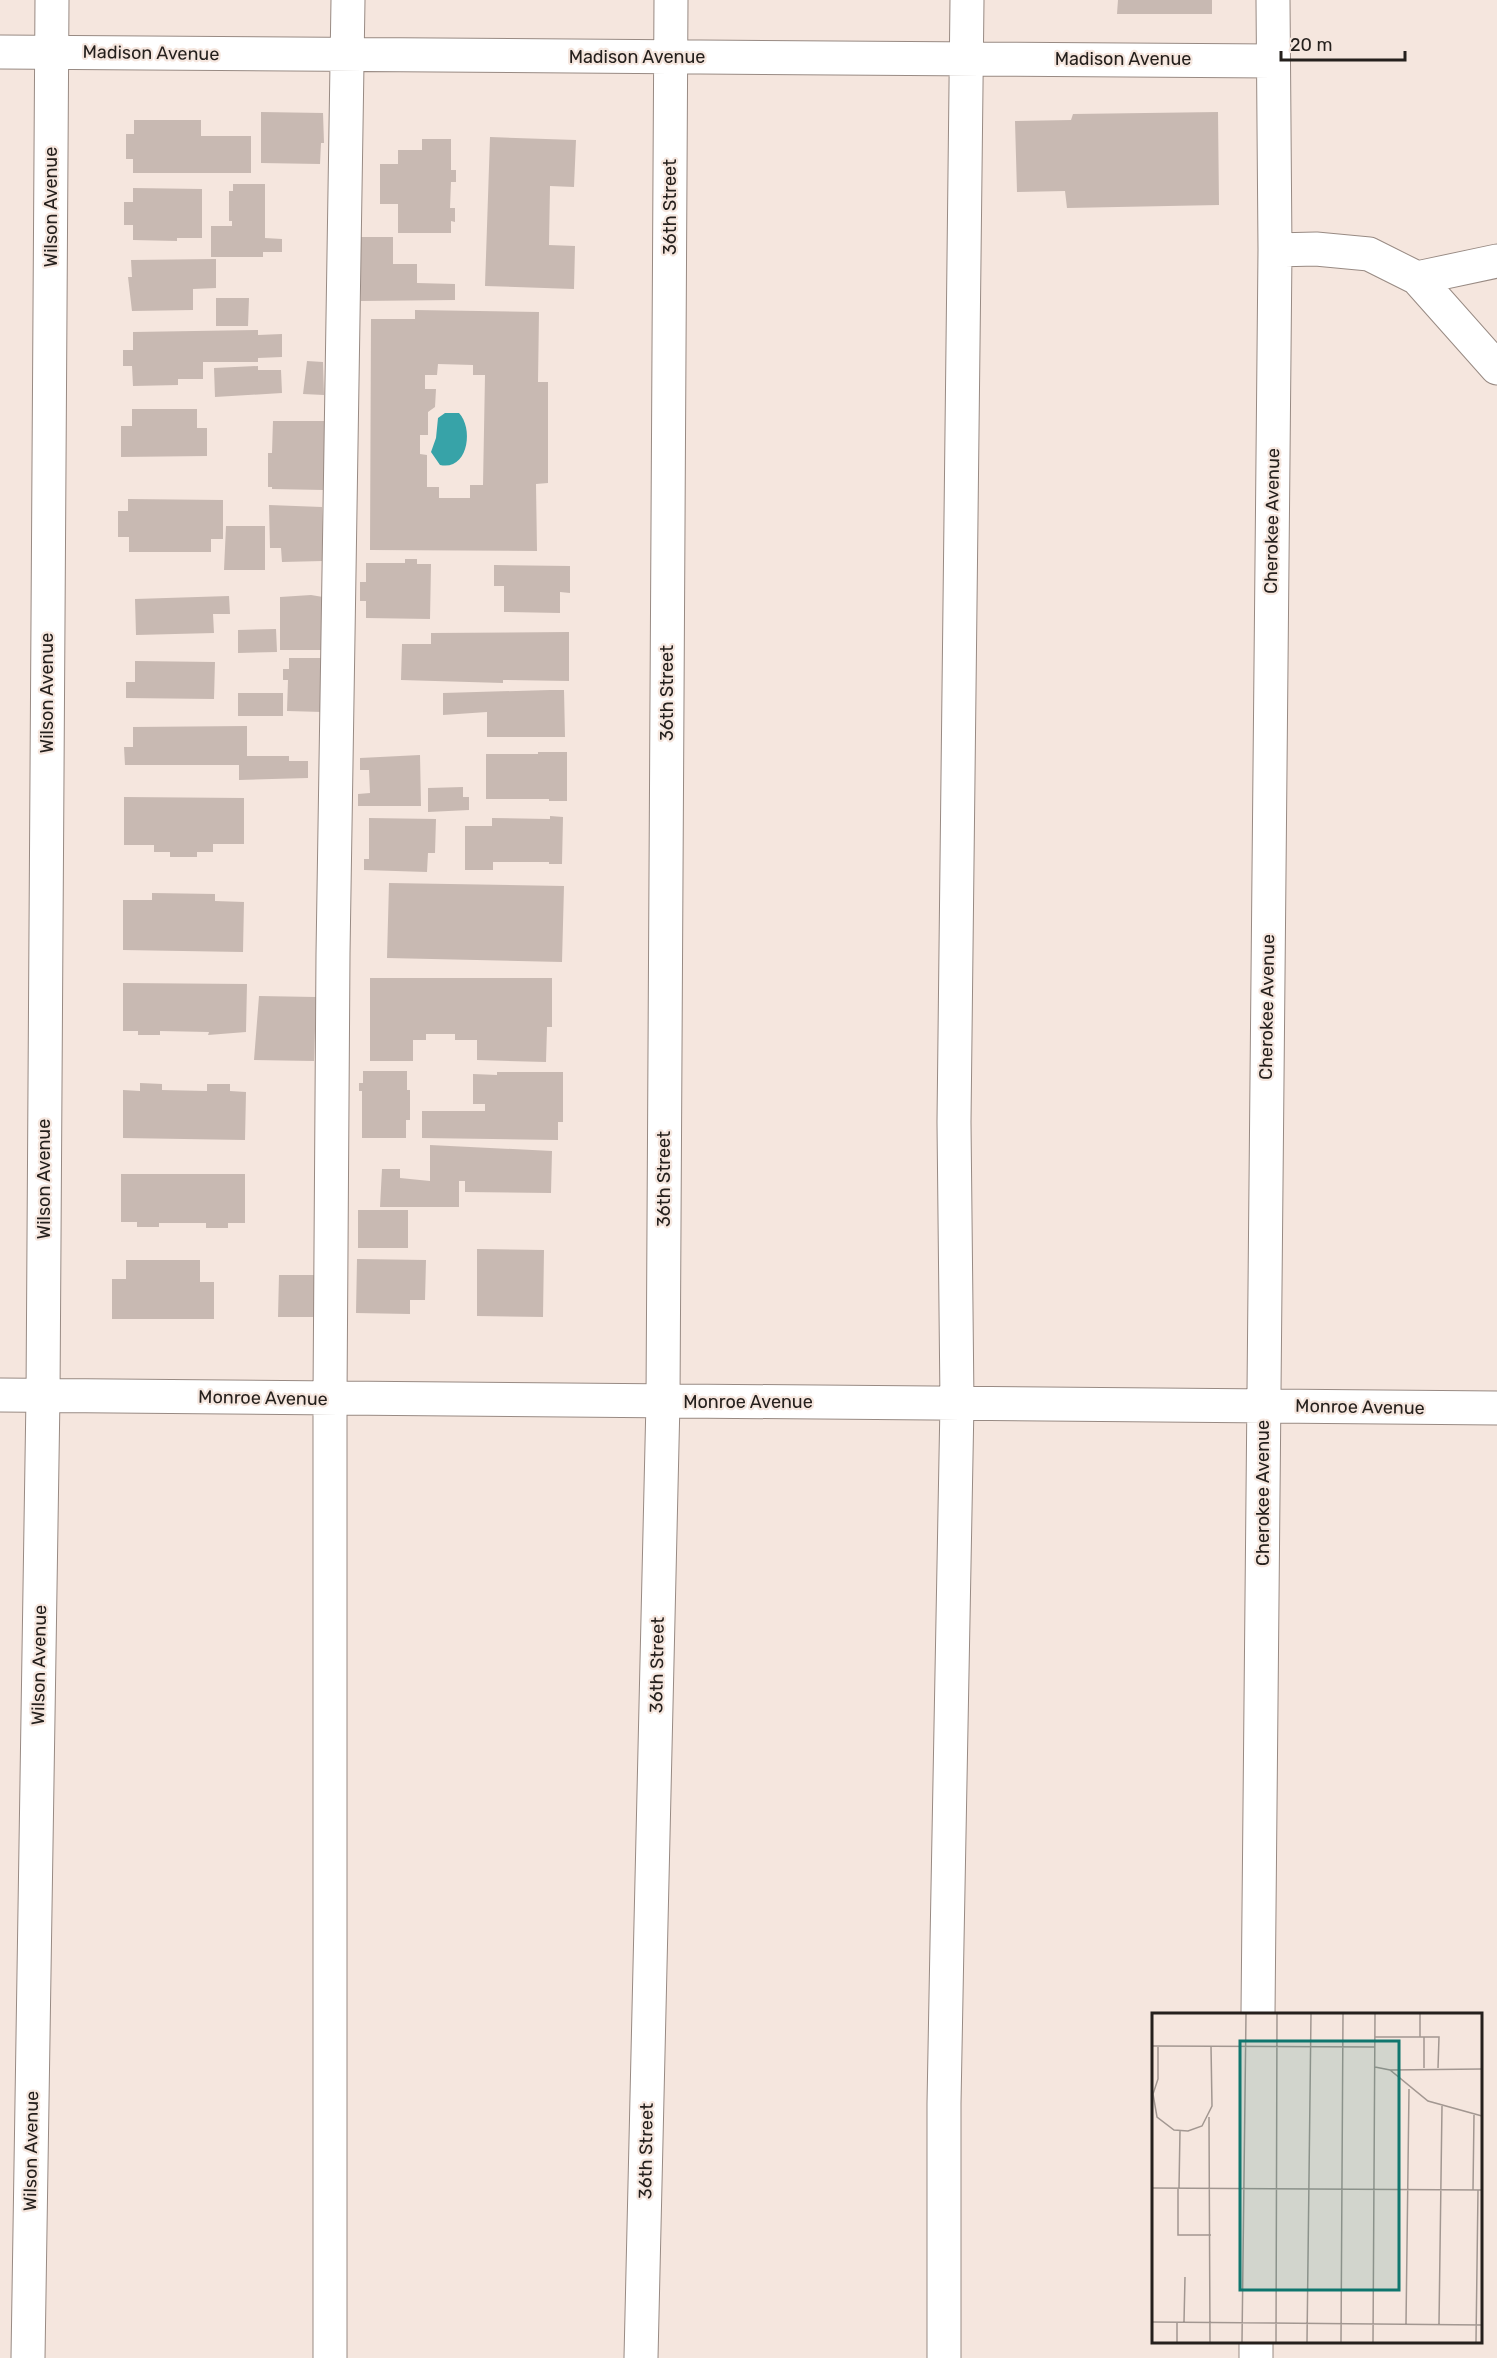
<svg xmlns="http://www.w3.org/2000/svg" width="1497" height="2358" font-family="Rubik,sans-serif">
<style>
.water{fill:#37a3a8}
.building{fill:#c8b9b2;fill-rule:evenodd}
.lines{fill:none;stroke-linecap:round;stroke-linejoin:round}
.minor-casing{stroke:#988a83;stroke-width:35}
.minor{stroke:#fff;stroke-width:33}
.labels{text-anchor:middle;stroke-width:4.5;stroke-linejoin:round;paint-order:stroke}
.street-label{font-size:18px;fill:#25201d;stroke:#f5e6de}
.inset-road{fill:none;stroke:#a29791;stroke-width:1.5}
.view{fill:#0f766e;fill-opacity:0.15;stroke:#0f766e;stroke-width:3}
.inset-edge{fill:none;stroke:#25201d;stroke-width:3}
</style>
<rect width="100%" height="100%" fill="#f5e6de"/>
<path class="water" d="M 445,413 L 459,413 C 474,429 468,471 440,465 L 431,452 L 436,438 L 438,418 Z"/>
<path class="building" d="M 1118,0 L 1212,0 L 1212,14 L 1117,14 Z
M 261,112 L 323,113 L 324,143 L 321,143 L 320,164 L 261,163 Z
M 1218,112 L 1219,205 L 1067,208 L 1065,191 L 1017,192 L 1015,121 L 1071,120 L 1073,114 Z
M 134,120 L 201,120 L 201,136 L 251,136 L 251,173 L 133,173 L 133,159 L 126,159 L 126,134 L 134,134 Z
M 490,137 L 576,140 L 574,187 L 550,186 L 549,245 L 575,246 L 574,289 L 485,286 Z
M 422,139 L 451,139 L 451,170 L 456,170 L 456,182 L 451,182 L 450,208 L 455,208 L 455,222 L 451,221 L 451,233 L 398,233 L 398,204 L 380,204 L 380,164 L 398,164 L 398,150 L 422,150 Z
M 233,184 L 265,184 L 265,238 L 282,239 L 282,252 L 263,252 L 263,257 L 211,257 L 211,226 L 232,226 L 232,221 L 229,221 L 229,191 L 233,191 Z
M 133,188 L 202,189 L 202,238 L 177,238 L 177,241 L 133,240 L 133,225 L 124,225 L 124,202 L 133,202 Z
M 361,237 L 393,237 L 393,264 L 417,264 L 417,283 L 455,284 L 455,300 L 361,301 Z
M 216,259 L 216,288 L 193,289 L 193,310 L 132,311 L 128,277 L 132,277 L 131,260 Z
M 216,298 L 249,298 L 248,326 L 216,326 Z
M 415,310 L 539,312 L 538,382 L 548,382 L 548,483 L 536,484 L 537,551 L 370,550 L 371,319 L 415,319 ZM 438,364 L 473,365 L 473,375 L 485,375 L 483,485 L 470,485 L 470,498 L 439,498 L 439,487 L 427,487 L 427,455 L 420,454 L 420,435 L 428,435 L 428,412 L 435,407 L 436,389 L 425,389 L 425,375 L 437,375 Z
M 258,330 L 258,335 L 282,334 L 282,357 L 258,358 L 258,362 L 203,362 L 203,379 L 178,379 L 178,385 L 133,386 L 132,366 L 123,366 L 123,350 L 133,350 L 133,332 Z
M 307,361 L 323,362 L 324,395 L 303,394 Z
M 258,366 L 258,370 L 281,370 L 282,393 L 215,397 L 214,368 Z
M 132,409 L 197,409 L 197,428 L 207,428 L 207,456 L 121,457 L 121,426 L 132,426 Z
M 273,421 L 325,421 L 324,459 L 327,459 L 324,490 L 272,489 L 272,487 L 268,487 L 268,453 L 272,453 Z
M 128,499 L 223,500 L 223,539 L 211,539 L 211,552 L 129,552 L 129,537 L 118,537 L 118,511 L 128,511 Z
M 269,505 L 322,507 L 323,561 L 282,562 L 281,548 L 270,548 Z
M 226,526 L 265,526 L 265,570 L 224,570 Z
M 405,559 L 417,559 L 417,564 L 431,564 L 430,619 L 366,618 L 366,601 L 360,601 L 360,582 L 366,582 L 366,563 L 405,563 Z
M 494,565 L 570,566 L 570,593 L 560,592 L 560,613 L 504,612 L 504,586 L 494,586 Z
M 311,595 L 323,597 L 323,650 L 280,650 L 280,597 Z
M 229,596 L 230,614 L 213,614 L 214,633 L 136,635 L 135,599 Z
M 276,629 L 277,652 L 238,653 L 238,630 Z
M 569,632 L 569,681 L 503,680 L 503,683 L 401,680 L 402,644 L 431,644 L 431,633 Z
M 289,658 L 323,658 L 323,712 L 287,711 L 288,680 L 283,680 L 283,669 L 289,669 Z
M 135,661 L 215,662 L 214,699 L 126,698 L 126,682 L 135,682 Z
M 550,690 L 564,690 L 565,737 L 487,737 L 487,712 L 443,715 L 443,693 Z
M 238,693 L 283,693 L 283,716 L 238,716 Z
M 247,726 L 247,756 L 289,756 L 289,761 L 308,761 L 308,778 L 239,780 L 239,765 L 125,765 L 124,747 L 133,747 L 133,727 Z
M 538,752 L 567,752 L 567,801 L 549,801 L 549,799 L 486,799 L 486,754 L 538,754 Z
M 420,755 L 421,806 L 358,806 L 358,794 L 370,793 L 369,770 L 360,770 L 360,758 Z
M 463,787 L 463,797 L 469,797 L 469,810 L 428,812 L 428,788 Z
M 124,797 L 244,798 L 244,844 L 213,844 L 213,852 L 197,852 L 197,857 L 170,857 L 170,852 L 154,852 L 154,845 L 124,845 Z
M 550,816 L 563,817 L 562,864 L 549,864 L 549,862 L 493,862 L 493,870 L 465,870 L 465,826 L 492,826 L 492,818 L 550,819 Z
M 369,818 L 436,819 L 435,853 L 428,853 L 427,872 L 364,870 L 364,859 L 369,859 Z
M 389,883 L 564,886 L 562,962 L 387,958 Z
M 152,893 L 215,894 L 215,901 L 244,902 L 243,952 L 123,950 L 123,900 L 152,900 Z
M 370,978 L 552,978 L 552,1027 L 547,1027 L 546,1062 L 477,1060 L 477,1040 L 455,1040 L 455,1034 L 426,1034 L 426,1040 L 413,1040 L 413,1061 L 370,1061 Z
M 123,983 L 247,984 L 246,1032 L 208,1035 L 209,1032 L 160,1031 L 160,1035 L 138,1035 L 138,1031 L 123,1031 Z
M 259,996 L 316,997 L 314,1061 L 254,1060 Z
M 363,1071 L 407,1071 L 407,1090 L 410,1090 L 410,1120 L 406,1120 L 406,1138 L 362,1138 L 362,1091 L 359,1091 L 359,1083 L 363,1083 Z
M 497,1072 L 563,1072 L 563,1122 L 558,1122 L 558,1140 L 422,1138 L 422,1111 L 485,1111 L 485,1104 L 473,1104 L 473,1074 L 497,1075 Z
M 140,1083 L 162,1084 L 162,1090 L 207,1091 L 207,1084 L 230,1084 L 230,1091 L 246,1092 L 245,1140 L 123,1138 L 123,1090 L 140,1091 Z
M 430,1145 L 552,1151 L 551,1193 L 465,1192 L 465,1181 L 459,1181 L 459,1207 L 380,1207 L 382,1169 L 400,1169 L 400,1178 L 430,1181 Z
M 121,1174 L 245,1174 L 245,1223 L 228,1223 L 228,1228 L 206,1228 L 206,1223 L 159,1223 L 159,1227 L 137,1227 L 137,1222 L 121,1222 Z
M 358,1210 L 408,1210 L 408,1248 L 358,1248 Z
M 477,1249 L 544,1250 L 543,1317 L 477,1316 Z
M 357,1259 L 426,1260 L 425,1300 L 410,1300 L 410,1314 L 356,1313 Z
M 126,1260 L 200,1260 L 200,1282 L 214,1282 L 214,1319 L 112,1319 L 112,1279 L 126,1279 Z
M 279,1275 L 317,1275 L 317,1317 L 278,1317 Z"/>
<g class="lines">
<g class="minor-casing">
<path id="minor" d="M 0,52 L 1273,61
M 1275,250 L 1316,249 L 1369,254 L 1417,278 L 1497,368
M 1417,278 L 1497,261
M 0,1395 L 1497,1408
M 1258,2014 L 1275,250 L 1273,0
M 28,2358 L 43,1396 L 52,0
M 330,2358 L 330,1398 L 333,954 L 348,0
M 641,2358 L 663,1401 L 671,0
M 944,2358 L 944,2104 L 957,1403 L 954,1122 L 967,0
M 1256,2358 L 1256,2342"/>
</g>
<use href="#minor" class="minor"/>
</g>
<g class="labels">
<g class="street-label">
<text transform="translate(151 53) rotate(1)" y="6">Madison Avenue</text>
<text x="637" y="63">Madison Avenue</text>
<text x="1123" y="65">Madison Avenue</text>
<text transform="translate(51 207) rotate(-90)" y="6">Wilson Avenue</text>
<text transform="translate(670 207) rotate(-90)" y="6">36th Street</text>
<text transform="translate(1272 521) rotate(-89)" y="6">Cherokee Avenue</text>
<text transform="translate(47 693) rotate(-90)" y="6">Wilson Avenue</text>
<text transform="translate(667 693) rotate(-90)" y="6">36th Street</text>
<text transform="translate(1267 1007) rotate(-89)" y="6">Cherokee Avenue</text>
<text transform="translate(44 1179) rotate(-90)" y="6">Wilson Avenue</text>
<text transform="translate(664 1179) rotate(-90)" y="6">36th Street</text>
<text transform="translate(263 1398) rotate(1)" y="6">Monroe Avenue</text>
<text x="748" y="1408">Monroe Avenue</text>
<text transform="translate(1360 1407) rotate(1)" y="6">Monroe Avenue</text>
<text transform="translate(1263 1493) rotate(-90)" y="6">Cherokee Avenue</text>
<text transform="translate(39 1665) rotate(-89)" y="6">Wilson Avenue</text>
<text transform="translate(657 1665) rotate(-89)" y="6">36th Street</text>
<text transform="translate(31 2151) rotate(-89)" y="6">Wilson Avenue</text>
<text transform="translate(646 2151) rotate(-89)" y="6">36th Street</text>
</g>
</g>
<g transform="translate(1152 2013)">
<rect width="330" height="330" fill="#f5e6de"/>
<path class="inset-road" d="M 268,1 L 268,24M 223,24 L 287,24 L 286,55M 0,33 L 223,34M 6,33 L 6,66 L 1,81 L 5,104 L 22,117 L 36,118 L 50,113 L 60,93 L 59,33M 223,54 L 238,57 L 276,88 L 330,103M 272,55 L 272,24M 238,57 L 330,56M 57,104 L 58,329M 0,175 L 330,177M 26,175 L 26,222 L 59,222M 27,175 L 28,118M 321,177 L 322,102M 0,309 L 330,312M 32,309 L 33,264M 254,311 L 257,76M 287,311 L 290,93M 25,329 L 25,309M 90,329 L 94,1M 124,329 L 125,1M 155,329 L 159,1M 189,329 L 191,1M 221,329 L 223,1M 324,329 L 326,177"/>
<path class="view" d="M 88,28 L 247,28 L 247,277 L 88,277 Z"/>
<rect width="330" height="330" class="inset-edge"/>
</g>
<path d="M1281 51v9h124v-9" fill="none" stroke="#25201d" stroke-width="3"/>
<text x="1290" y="51" font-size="18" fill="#25201d" stroke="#f5e6de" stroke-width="4.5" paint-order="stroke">20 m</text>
</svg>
